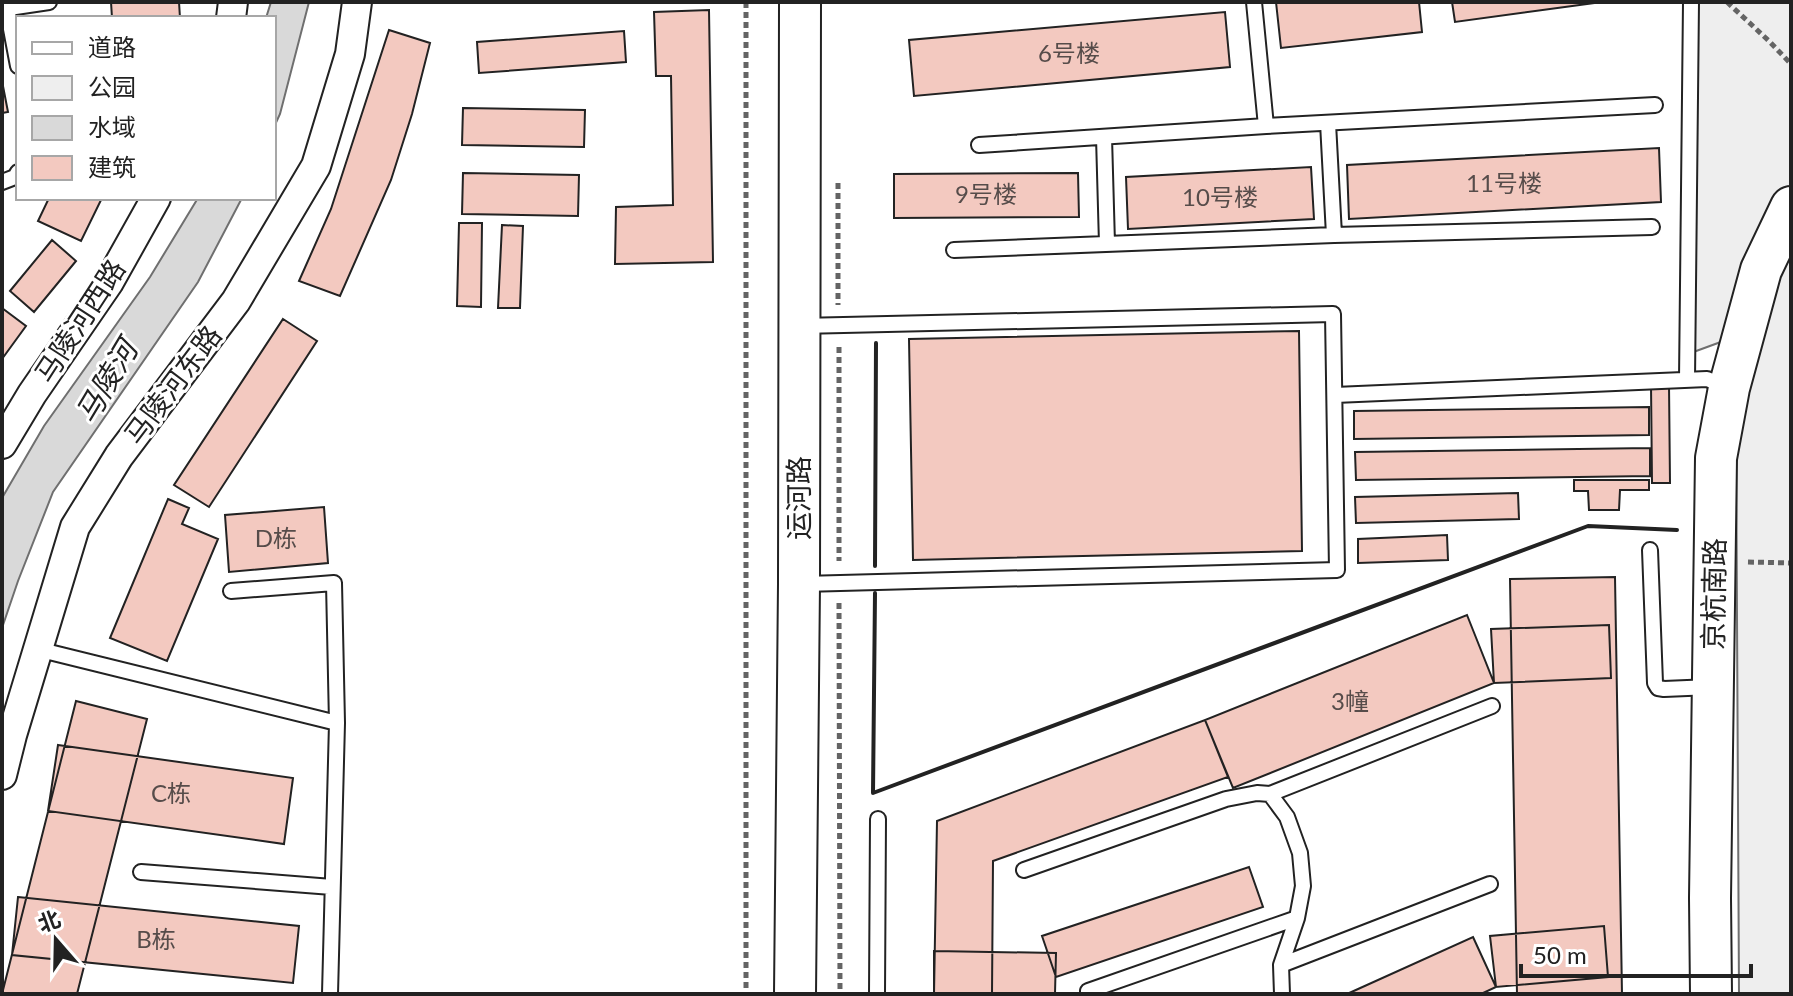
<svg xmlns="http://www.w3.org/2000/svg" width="1793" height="996" font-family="Lato,'Noto Sans SC',sans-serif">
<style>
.green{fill:#eee;stroke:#6f6f6f;stroke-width:2}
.water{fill:#d9d9d9;stroke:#6f6f6f;stroke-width:2}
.building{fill:#f3c9c0;stroke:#222;stroke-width:2}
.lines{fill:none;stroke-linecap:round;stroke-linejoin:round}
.lane-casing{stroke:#222;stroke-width:18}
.street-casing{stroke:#222;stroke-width:32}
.secondary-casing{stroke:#222;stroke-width:44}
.path{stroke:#646464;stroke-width:5;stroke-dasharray:6 4;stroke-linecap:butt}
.lane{stroke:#fff;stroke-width:14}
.street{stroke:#fff;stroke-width:28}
.secondary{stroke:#fff;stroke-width:40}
.wall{stroke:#222;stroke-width:4}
.labels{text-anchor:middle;stroke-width:6;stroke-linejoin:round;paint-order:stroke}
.number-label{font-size:24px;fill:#564c4a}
.street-label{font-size:28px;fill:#222;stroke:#fff}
.water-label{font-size:30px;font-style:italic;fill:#222;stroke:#fff}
</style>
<rect width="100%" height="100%" fill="#fff"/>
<path class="green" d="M 1696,2 L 1791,2 L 1791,994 L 1739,994 L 1736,426 L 1729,339 L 1688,354 Z"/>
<path class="water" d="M 271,2 L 309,2 L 280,114 L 274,127 L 274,18 L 266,18 Z
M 198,198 L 242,198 L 198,282 L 53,492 L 18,581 L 2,628 L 2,498 L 44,426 L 150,277 Z"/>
<path class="building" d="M 111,2 L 179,2 L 180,18 L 112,18 Z
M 1276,2 L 1419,2 L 1422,32 L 1281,48 Z
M 1452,2 L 1602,2 L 1455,22 Z
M 709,10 L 713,262 L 615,264 L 616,207 L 673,205 L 671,76 L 656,76 L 654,12 Z
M 1225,12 L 1230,67 L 914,96 L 909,40 Z
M 389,30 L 430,43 L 412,114 L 391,180 L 340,296 L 299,281 L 331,209 Z
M 624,31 L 626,62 L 479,73 L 477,42 Z
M 2,81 L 8,112 L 2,113 Z
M 463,108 L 585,110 L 584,147 L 462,145 Z
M 1659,148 L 1661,202 L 1349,219 L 1347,165 Z
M 1311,167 L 1314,219 L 1128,229 L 1126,177 Z
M 463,173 L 579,175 L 578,216 L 462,214 Z
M 1078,173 L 1079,217 L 894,218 L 894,174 Z
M 49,198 L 102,198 L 81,241 L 38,221 Z
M 459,223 L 482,223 L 481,307 L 457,306 Z
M 502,225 L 523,226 L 520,308 L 498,308 Z
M 52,240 L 76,261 L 34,312 L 10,291 Z
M 2,308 L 26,326 L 2,359 Z
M 283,319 L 317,341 L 209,507 L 174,485 Z
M 1299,331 L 1302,551 L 913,560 L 909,339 Z
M 1651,385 L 1669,385 L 1670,483 L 1652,483 Z
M 1649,407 L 1649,435 L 1354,439 L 1354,411 Z
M 1650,448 L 1650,476 L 1356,480 L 1355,452 Z
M 1574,480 L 1649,480 L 1649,490 L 1620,490 L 1619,510 L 1589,510 L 1588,491 L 1574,491 Z
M 1518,493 L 1519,519 L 1356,523 L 1355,497 Z
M 168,499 L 189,508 L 182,524 L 218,539 L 167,661 L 110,638 Z
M 324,507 L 328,563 L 229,572 L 225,515 Z
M 1447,535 L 1448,560 L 1358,563 L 1358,539 Z
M 1615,577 L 1622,994 L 1517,994 L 1510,579 Z
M 1467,615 L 1494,683 L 1233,788 L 1205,720 Z
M 1609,625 L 1611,678 L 1494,683 L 1491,629 Z
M 76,701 L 147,719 L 77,994 L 2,994 Z
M 1205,720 L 1228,777 L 993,861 L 992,994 L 934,994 L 937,821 Z
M 58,745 L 293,778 L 284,844 L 48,811 Z
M 1249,867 L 1263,907 L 1056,977 L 1042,936 Z
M 18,897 L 299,926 L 293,983 L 12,955 Z
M 1604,926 L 1608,977 L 1496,987 L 1490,936 Z
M 1473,937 L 1496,987 L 1481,994 L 1347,994 Z
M 934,951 L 1056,953 L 1055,994 L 934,993 Z"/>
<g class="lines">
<g class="lane-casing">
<path id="lane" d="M 1254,2 L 1266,126
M 7,8 L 18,66
M 2,9 L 49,2
M 1328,123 L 1334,235
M 1104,137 L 1107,244
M 979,145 L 1266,126 L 1655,105
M 2,182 L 15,177 L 18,172
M 954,250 L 1334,235 L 1652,227
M 800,326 L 1333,314 L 1337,570 L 803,584
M 1687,380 L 1691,2
M 1335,395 L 1707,379 L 1725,386
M 1650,550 L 1655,683 L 1658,688 L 1664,689 L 1711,687
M 231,591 L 334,583 L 337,723
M 37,649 L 337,723 L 330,994
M 1270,794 L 1492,706
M 1024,870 L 1226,799 L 1257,793 L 1270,794 L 1287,817 L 1300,853 L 1303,886 L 1297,918 L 1281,965 L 1282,994
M 141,872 L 332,887
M 1281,965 L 1490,884
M 1088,991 L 1297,918
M 877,994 L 878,819"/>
</g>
<g class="street-casing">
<path id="street" d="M 231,18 L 233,2
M 2,444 L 32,394 L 109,282 L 156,198
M 2,775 L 12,735 L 75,527 L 119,456 L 236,301 L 316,166 L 350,54 L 357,2"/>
</g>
<g class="secondary-casing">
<path id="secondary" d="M 795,994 L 799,584 L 800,2
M 1711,994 L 1710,898 L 1716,458 L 1729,388 L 1761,270 L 1791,207"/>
</g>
<path class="path" d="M 746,2 L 746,994
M 1727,2 L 1769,41 L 1791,64
M 838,183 L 838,305
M 839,347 L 839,561
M 1748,562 L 1791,563
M 839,603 L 840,994"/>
<use href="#lane" class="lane"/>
<use href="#street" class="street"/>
<use href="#secondary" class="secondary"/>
<path class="wall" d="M 875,566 L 876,343
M 875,593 L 873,793 L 1588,526 L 1677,530"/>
</g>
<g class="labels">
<g class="number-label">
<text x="1069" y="62">6号楼</text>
<text x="1504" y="192">11号楼</text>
<text x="986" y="203">9号楼</text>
<text x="1220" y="206">10号楼</text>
<text x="276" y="547">D栋</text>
<text x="1350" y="710">3幢</text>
<text x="171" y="802">C栋</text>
<text x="156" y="948">B栋</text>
</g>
<g class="street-label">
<text transform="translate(80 321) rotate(-57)" y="10">马陵河西路</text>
<text transform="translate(173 385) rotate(-53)" y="10">马陵河东路</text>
<text transform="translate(799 498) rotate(-90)" y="10">运河路</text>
<text transform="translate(1714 594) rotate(-89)" y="10">京杭南路</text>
</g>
<g class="water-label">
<text transform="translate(107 382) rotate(-59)" y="10">马陵河</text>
</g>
</g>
<rect width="1793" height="996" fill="none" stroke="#222222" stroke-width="8"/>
<rect x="16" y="16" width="260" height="184" fill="#ffffff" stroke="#a7a7a7" stroke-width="2"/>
<rect x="32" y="42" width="40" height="12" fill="#ffffff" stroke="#a7a7a7" stroke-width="2"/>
<text x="88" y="56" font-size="24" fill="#222222">道路</text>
<rect x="32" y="76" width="40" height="24" fill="#eeeeee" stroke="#a7a7a7" stroke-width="2"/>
<text x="88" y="96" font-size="24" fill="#222222">公园</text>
<rect x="32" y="116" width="40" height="24" fill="#d9d9d9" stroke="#a7a7a7" stroke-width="2"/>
<text x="88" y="136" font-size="24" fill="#222222">水域</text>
<rect x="32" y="156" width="40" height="24" fill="#f3c9c0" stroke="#a7a7a7" stroke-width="2"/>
<text x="88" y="176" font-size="24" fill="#222222">建筑</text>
<g transform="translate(56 940) rotate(340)" stroke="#ffffff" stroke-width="6" paint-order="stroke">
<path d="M0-6L14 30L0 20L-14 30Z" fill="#222222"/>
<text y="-12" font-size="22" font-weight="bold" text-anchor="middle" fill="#222222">北</text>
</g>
<path d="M1521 964v12h230v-12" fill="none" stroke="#222222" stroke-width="4"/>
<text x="1533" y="964" font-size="24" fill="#222222" stroke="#ffffff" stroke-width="6" paint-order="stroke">50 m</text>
</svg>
